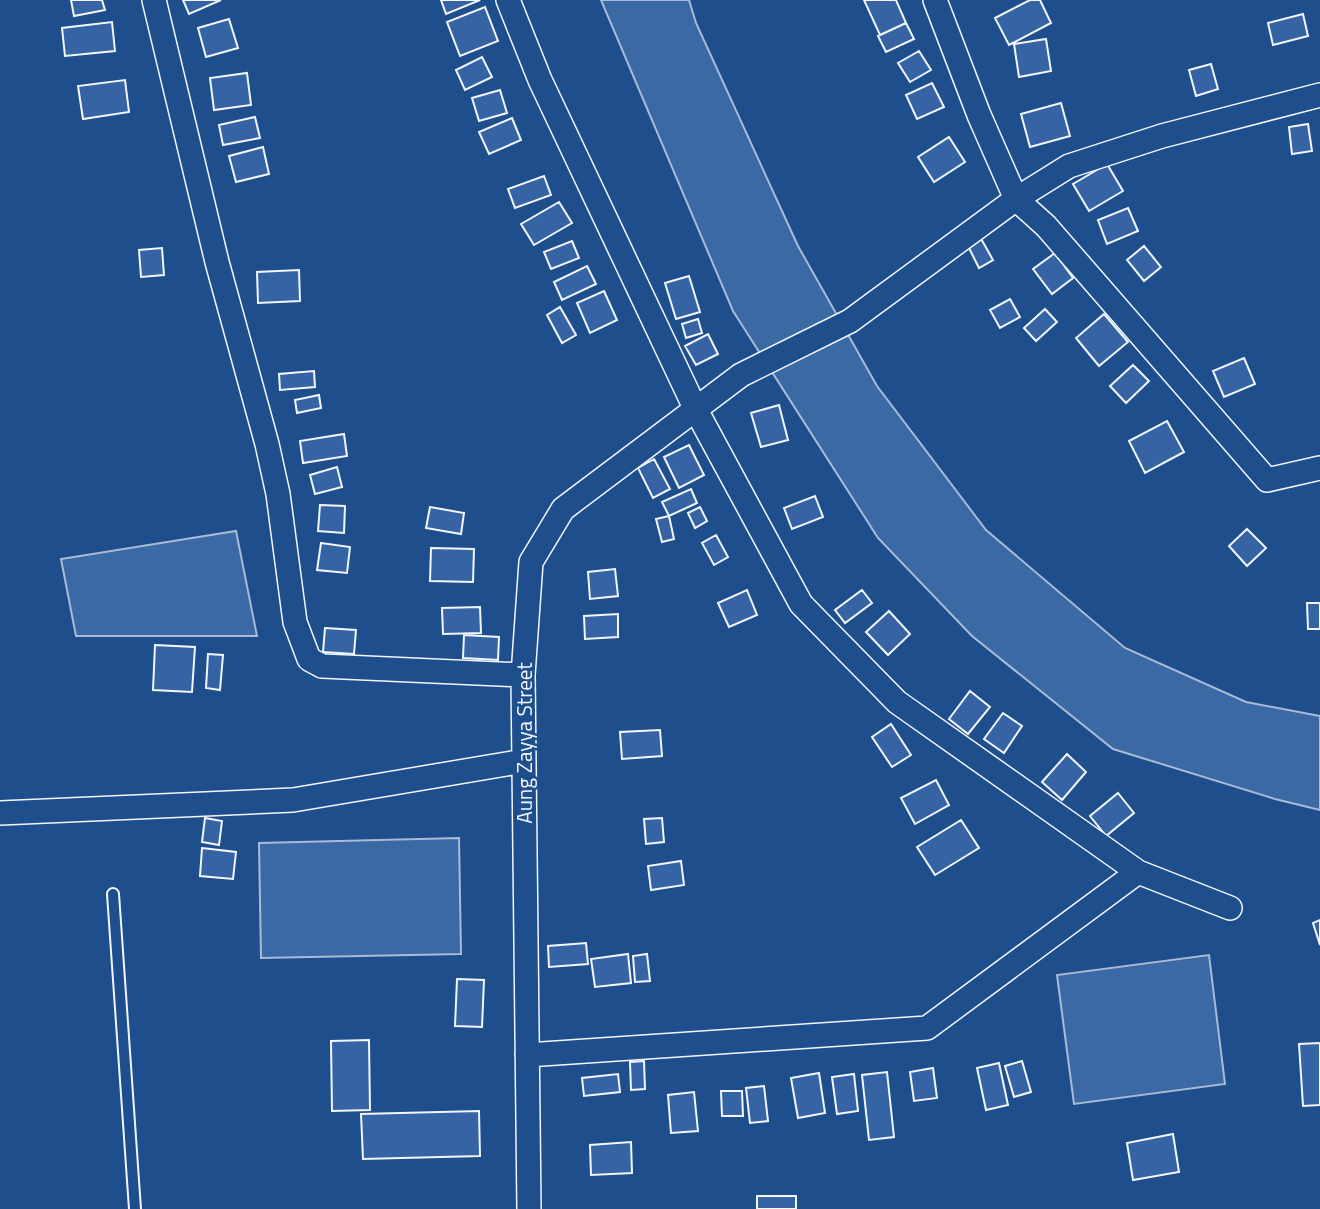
<svg xmlns="http://www.w3.org/2000/svg" width="1320" height="1209" font-family="'Titillium Web',sans-serif">
<style>
.water{fill:#3b69a3;stroke:#a8bbd7;stroke-width:2}
.building{fill:#3563a3;stroke:#f2f6ff;stroke-width:2}
.lines{fill:none;stroke-linecap:round;stroke-linejoin:round}
.lane-casing{stroke:#f2f6ff;stroke-width:14}
.street-casing{stroke:#f2f6ff;stroke-width:26}
.lane{stroke:#1f4e8c;stroke-width:10}
.street{stroke:#1f4e8c;stroke-width:23}
.labels{text-anchor:middle;stroke-width:5;stroke-linejoin:round;paint-order:stroke}
.street-label{font-size:21px;fill:#f2f6ff;stroke:#1f4e8c}
</style>
<rect width="100%" height="100%" fill="#1f4e8c"/>
<path class="water" d="M 601,0 L 689,0 L 696,23 L 798,246 L 877,386 L 986,530 L 1125,648 L 1246,702 L 1320,716 L 1320,810 L 1275,799 L 1113,749 L 972,636 L 878,538 L 733,311 Z
M 236,531 L 257,636 L 76,636 L 61,559 Z
M 459,838 L 461,954 L 261,958 L 259,843 Z
M 1209,955 L 1225,1084 L 1074,1104 L 1057,975 Z"/>
<path class="building" d="M 71,0 L 102,0 L 105,10 L 74,16 Z
M 183,0 L 221,0 L 189,14 Z
M 441,0 L 480,0 L 446,14 Z
M 864,0 L 896,0 L 906,23 L 880,35 Z
M 1030,0 L 1040,0 L 1051,23 L 1009,45 L 995,18 Z
M 485,7 L 498,41 L 460,56 L 447,22 Z
M 1303,14 L 1308,36 L 1273,45 L 1268,23 Z
M 229,19 L 238,48 L 206,57 L 198,28 Z
M 112,22 L 115,51 L 65,56 L 62,28 Z
M 906,23 L 914,39 L 886,52 L 878,36 Z
M 1046,39 L 1051,71 L 1019,77 L 1014,44 Z
M 919,51 L 931,70 L 910,82 L 898,63 Z
M 482,57 L 492,77 L 465,90 L 456,70 Z
M 1211,64 L 1218,89 L 1196,96 L 1189,70 Z
M 247,73 L 251,105 L 214,110 L 210,78 Z
M 125,80 L 129,112 L 83,119 L 78,86 Z
M 932,83 L 944,107 L 917,119 L 906,95 Z
M 500,90 L 507,113 L 479,121 L 472,98 Z
M 1061,103 L 1070,136 L 1030,147 L 1021,114 Z
M 255,117 L 260,138 L 223,145 L 219,125 Z
M 512,118 L 521,140 L 489,154 L 479,132 Z
M 1308,124 L 1312,151 L 1292,154 L 1289,127 Z
M 949,137 L 965,162 L 934,182 L 918,157 Z
M 263,147 L 269,174 L 236,182 L 229,156 Z
M 1107,164 L 1123,191 L 1089,211 L 1073,184 Z
M 544,176 L 551,195 L 515,208 L 508,189 Z
M 559,202 L 572,223 L 534,245 L 521,224 Z
M 1128,208 L 1138,231 L 1107,244 L 1098,220 Z
M 979,235 L 993,260 L 979,268 L 966,242 Z
M 572,241 L 579,258 L 551,269 L 544,252 Z
M 1144,246 L 1161,267 L 1144,281 L 1127,260 Z
M 162,248 L 164,275 L 141,277 L 139,250 Z
M 1055,253 L 1073,278 L 1052,294 L 1033,269 Z
M 587,266 L 596,284 L 562,300 L 554,282 Z
M 299,270 L 300,301 L 258,303 L 257,272 Z
M 689,276 L 700,312 L 676,319 L 665,283 Z
M 604,291 L 617,320 L 590,333 L 577,303 Z
M 1010,299 L 1020,317 L 1000,328 L 990,310 Z
M 560,307 L 576,335 L 562,343 L 547,315 Z
M 1045,309 L 1057,322 L 1036,341 L 1024,328 Z
M 1104,314 L 1128,342 L 1099,366 L 1076,338 Z
M 698,319 L 702,333 L 686,338 L 682,324 Z
M 708,334 L 718,354 L 696,365 L 685,346 Z
M 1244,358 L 1255,384 L 1224,397 L 1213,371 Z
M 1133,365 L 1149,381 L 1126,403 L 1110,386 Z
M 314,371 L 315,387 L 280,390 L 279,374 Z
M 319,395 L 321,408 L 297,413 L 295,400 Z
M 779,405 L 788,440 L 761,447 L 751,413 Z
M 1167,421 L 1184,452 L 1145,473 L 1129,441 Z
M 344,434 L 347,456 L 303,463 L 300,441 Z
M 689,445 L 704,475 L 679,488 L 664,457 Z
M 654,459 L 670,489 L 653,498 L 638,468 Z
M 337,467 L 342,487 L 315,494 L 310,475 Z
M 691,489 L 697,503 L 669,516 L 662,502 Z
M 815,496 L 823,517 L 792,529 L 784,508 Z
M 320,505 L 345,506 L 344,533 L 318,531 Z
M 430,507 L 464,513 L 461,534 L 426,528 Z
M 700,507 L 707,521 L 695,528 L 688,513 Z
M 669,516 L 674,539 L 662,542 L 656,519 Z
M 1247,529 L 1266,548 L 1247,566 L 1229,546 Z
M 716,535 L 728,557 L 714,565 L 702,543 Z
M 321,543 L 350,547 L 347,573 L 317,570 Z
M 431,548 L 474,549 L 473,582 L 430,581 Z
M 615,569 L 618,596 L 590,599 L 588,572 Z
M 747,590 L 757,615 L 729,627 L 718,603 Z
M 862,590 L 872,603 L 845,623 L 835,610 Z
M 1307,603 L 1320,603 L 1320,629 L 1308,629 Z
M 480,607 L 481,633 L 443,634 L 442,608 Z
M 889,611 L 910,634 L 888,655 L 866,632 Z
M 618,614 L 618,637 L 585,639 L 584,616 Z
M 325,628 L 356,630 L 354,654 L 323,652 Z
M 464,635 L 499,637 L 498,660 L 463,658 Z
M 155,645 L 195,647 L 192,692 L 153,690 Z
M 208,654 L 223,655 L 220,690 L 206,688 Z
M 970,691 L 990,707 L 968,734 L 949,719 Z
M 1003,713 L 1022,726 L 1004,753 L 984,739 Z
M 891,724 L 911,755 L 892,767 L 872,737 Z
M 660,730 L 662,756 L 622,759 L 620,732 Z
M 1067,754 L 1086,772 L 1062,800 L 1042,782 Z
M 936,780 L 949,805 L 915,824 L 901,798 Z
M 1118,793 L 1134,813 L 1106,836 L 1090,816 Z
M 205,818 L 222,821 L 219,845 L 202,842 Z
M 662,818 L 664,842 L 646,844 L 644,819 Z
M 961,820 L 979,848 L 935,875 L 917,847 Z
M 202,848 L 236,852 L 233,879 L 200,876 Z
M 681,861 L 684,885 L 651,890 L 648,866 Z
M 1320,920 L 1320,945 L 1313,923 Z
M 586,943 L 588,964 L 549,967 L 548,946 Z
M 628,954 L 631,983 L 595,987 L 591,959 Z
M 647,954 L 650,981 L 635,982 L 633,956 Z
M 457,979 L 484,980 L 482,1027 L 455,1026 Z
M 369,1040 L 370,1110 L 332,1111 L 331,1041 Z
M 1320,1043 L 1320,1105 L 1303,1106 L 1299,1044 Z
M 644,1061 L 645,1089 L 631,1090 L 630,1062 Z
M 1022,1061 L 1031,1092 L 1014,1097 L 1005,1066 Z
M 999,1063 L 1008,1105 L 986,1110 L 977,1068 Z
M 933,1068 L 937,1098 L 914,1101 L 910,1072 Z
M 887,1072 L 894,1137 L 869,1140 L 862,1075 Z
M 819,1073 L 825,1113 L 798,1118 L 791,1078 Z
M 618,1074 L 620,1092 L 584,1096 L 582,1078 Z
M 854,1074 L 858,1111 L 837,1114 L 832,1077 Z
M 764,1086 L 768,1121 L 750,1123 L 746,1088 Z
M 721,1091 L 742,1091 L 743,1116 L 722,1116 Z
M 694,1092 L 698,1131 L 671,1133 L 668,1095 Z
M 479,1111 L 480,1156 L 363,1159 L 361,1114 Z
M 1173,1134 L 1179,1172 L 1133,1180 L 1127,1143 Z
M 631,1142 L 632,1173 L 591,1175 L 590,1145 Z
M 757,1196 L 796,1196 L 796,1209 L 757,1209 Z"/>
<g class="lines">
<g class="lane-casing">
<path id="lane" d="M 113,894 L 135,1209"/>
</g>
<g class="street-casing">
<path id="street" d="M 154,0 L 217,262 L 267,444 L 278,494 L 295,622 L 309,659 L 322,666 L 523,675
M 508,0 L 540,80 L 696,410 L 801,604 L 897,702 L 1138,872 L 1230,908
M 935,0 L 979,115 L 1016,199 L 1046,226 L 1267,480 L 1320,468
M 0,813 L 293,800 L 524,761
M 527,1055 L 927,1028 L 1138,872
M 529,1209 L 523,675 L 531,562 L 563,509 L 741,375 L 850,321 L 1016,199 L 1069,166 L 1162,136 L 1320,95"/>
</g>
<use href="#lane" class="lane"/>
<use href="#street" class="street"/>
</g>
<g class="labels">
<g class="street-label">
<text transform="translate(525 743) rotate(-90)" y="7">Aung Zayya Street</text>
</g>
</g>
</svg>
